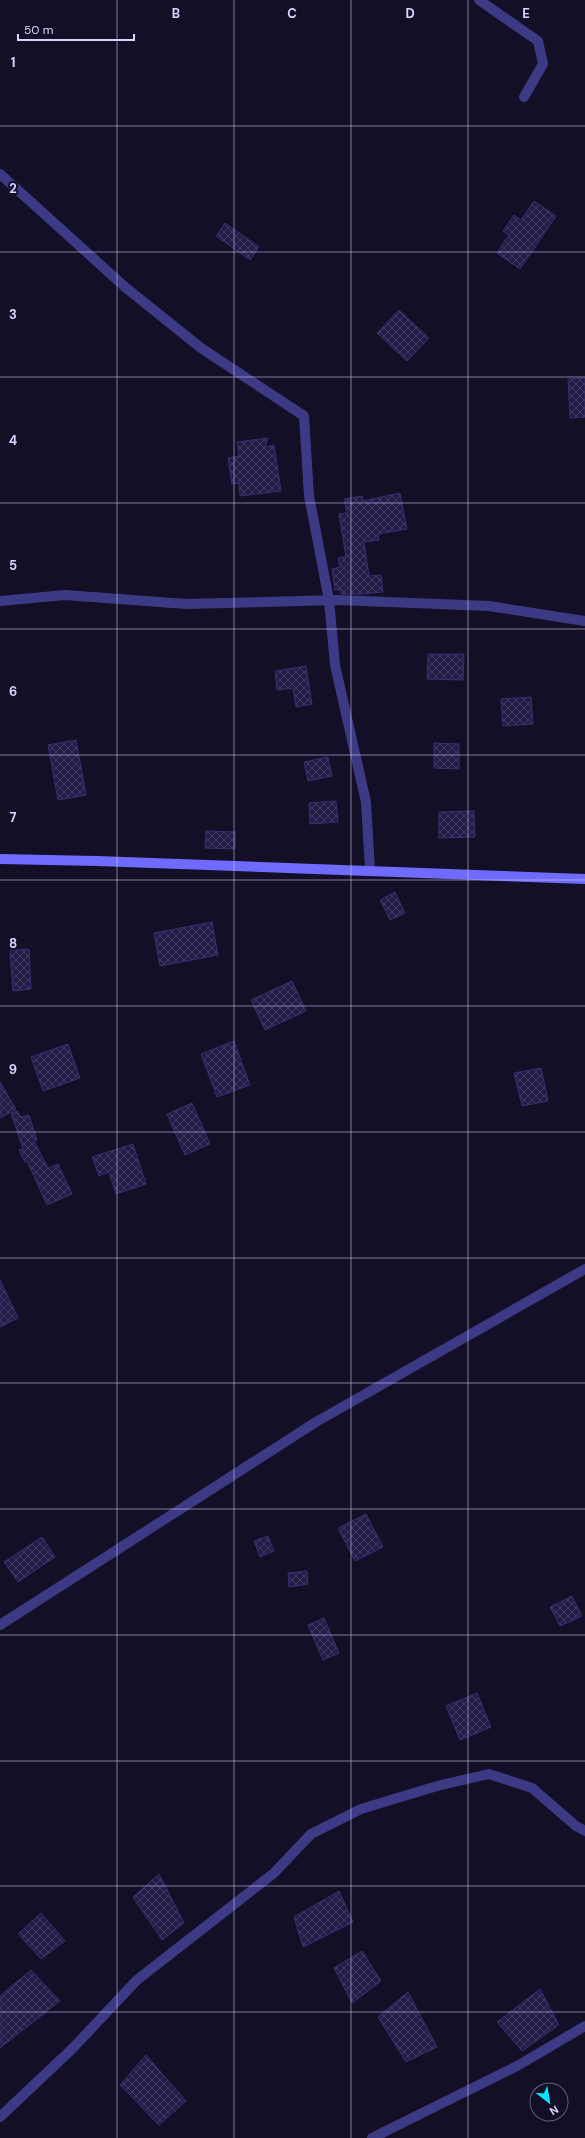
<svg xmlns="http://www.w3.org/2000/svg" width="585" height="2138" font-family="'DM Sans',sans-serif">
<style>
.building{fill:url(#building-cross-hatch);stroke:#3b2d73}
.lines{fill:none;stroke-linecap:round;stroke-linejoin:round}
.street{stroke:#3d3a85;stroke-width:10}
.secondary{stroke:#6f6bff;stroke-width:10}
.grid{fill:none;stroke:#d9d4ff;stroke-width:1;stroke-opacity:0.55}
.grid-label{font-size:13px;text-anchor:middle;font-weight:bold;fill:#d9d4ff;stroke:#130f26;stroke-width:4;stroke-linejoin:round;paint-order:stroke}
</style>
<defs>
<pattern id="building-cross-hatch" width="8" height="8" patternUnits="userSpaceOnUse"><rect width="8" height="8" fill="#241b47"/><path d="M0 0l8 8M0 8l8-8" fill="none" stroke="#433b63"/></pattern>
</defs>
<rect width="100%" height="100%" fill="#130f26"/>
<path class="building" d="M 534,201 L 556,216 L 520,269 L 497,253 L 509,235 L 503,231 L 514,215 L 521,220 Z
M 225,223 L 259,247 L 250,260 L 216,236 Z
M 399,310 L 429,338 L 407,361 L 377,333 Z
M 585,378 L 585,417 L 570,418 L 568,379 Z
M 268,438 L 265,447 L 274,445 L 281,491 L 240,496 L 239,483 L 232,484 L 228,458 L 239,456 L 237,442 Z
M 400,493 L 407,529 L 378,534 L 379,540 L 364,542 L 369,576 L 381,575 L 383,592 L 361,594 L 341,594 L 341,590 L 335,590 L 332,569 L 340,567 L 338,558 L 346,557 L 339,514 L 347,513 L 344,499 L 362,496 L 363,501 Z
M 428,654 L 464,654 L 463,680 L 427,679 Z
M 306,666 L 312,704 L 296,707 L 293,688 L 277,690 L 275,671 Z
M 531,697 L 533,724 L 503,726 L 501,699 Z
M 76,740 L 86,795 L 58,800 L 48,745 Z
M 434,743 L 459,744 L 459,769 L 434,768 Z
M 328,757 L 332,776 L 308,781 L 304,762 Z
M 336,801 L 338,822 L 310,824 L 309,803 Z
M 474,811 L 475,837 L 439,838 L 439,812 Z
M 206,831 L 235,832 L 235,849 L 205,848 Z
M 395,892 L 405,913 L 390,920 L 380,900 Z
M 212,922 L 218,955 L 160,966 L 154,933 Z
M 29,949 L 31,989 L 13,991 L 10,950 Z
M 292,981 L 306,1011 L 265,1030 L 251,1000 Z
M 234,1041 L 250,1085 L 217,1097 L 201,1054 Z
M 68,1044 L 80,1078 L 43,1091 L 31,1057 Z
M 541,1068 L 548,1101 L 522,1106 L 514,1073 Z
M 0,1082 L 16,1109 L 0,1118 Z
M 192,1103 L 210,1144 L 185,1155 L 167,1114 Z
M 17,1111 L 21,1117 L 29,1115 L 37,1140 L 34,1141 L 48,1168 L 58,1164 L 72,1194 L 47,1205 L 27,1161 L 25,1162 L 19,1150 L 23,1149 L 11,1113 Z
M 133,1144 L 146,1184 L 116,1194 L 109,1172 L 99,1176 L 92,1157 Z
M 0,1280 L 18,1318 L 0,1327 Z
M 366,1514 L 383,1547 L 355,1561 L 338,1528 Z
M 268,1536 L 274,1551 L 260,1557 L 254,1541 Z
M 42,1537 L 55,1557 L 18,1582 L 4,1562 Z
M 307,1571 L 308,1584 L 289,1587 L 288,1573 Z
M 572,1596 L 582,1616 L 560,1626 L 550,1607 Z
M 324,1618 L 339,1653 L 323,1660 L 308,1625 Z
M 477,1693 L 491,1727 L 460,1740 L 446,1706 Z
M 159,1874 L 184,1923 L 162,1940 L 133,1897 Z
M 339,1891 L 353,1922 L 303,1947 L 294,1917 Z
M 41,1913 L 65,1941 L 41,1959 L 18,1934 Z
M 362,1951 L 381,1981 L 352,2003 L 334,1968 Z
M 31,1970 L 60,2001 L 0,2048 L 0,1996 Z
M 540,1989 L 559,2025 L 522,2051 L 497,2022 Z
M 408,1992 L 437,2047 L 406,2062 L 378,2017 Z
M 146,2055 L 186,2101 L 159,2125 L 120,2085 Z"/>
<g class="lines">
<path class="street" d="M 479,0 L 538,41 L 543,64 L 524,97
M 0,174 L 125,287 L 201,348 L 304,416 L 309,496 L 329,600 L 335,665 L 366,802 L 370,870
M 0,601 L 65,595 L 186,604 L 337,600 L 489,606 L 585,621
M 0,1625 L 316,1422 L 585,1269
M 0,2117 L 72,2049 L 137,1980 L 274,1873 L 311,1834 L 361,1809 L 437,1786 L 489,1774 L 532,1788 L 576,1826 L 585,1831
M 372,2138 L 519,2065 L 585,2026"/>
<path class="secondary" d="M 0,859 L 97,861 L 585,879"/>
</g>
<path class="grid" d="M 117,0 L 117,2138M 234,0 L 234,2138M 351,0 L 351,2138M 468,0 L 468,2138M 0,126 L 585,126M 0,252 L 585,252M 0,377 L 585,377M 0,503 L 585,503M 0,629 L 585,629M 0,755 L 585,755M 0,880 L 585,880M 0,1006 L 585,1006M 0,1132 L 585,1132M 0,1258 L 585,1258M 0,1383 L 585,1383M 0,1509 L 585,1509M 0,1635 L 585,1635M 0,1761 L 585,1761M 0,1886 L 585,1886M 0,2012 L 585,2012"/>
<g class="grid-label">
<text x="176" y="18">B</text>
<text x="292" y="18">C</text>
<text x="410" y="18">D</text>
<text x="526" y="18">E</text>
<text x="13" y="67">1</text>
<text x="13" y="193">2</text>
<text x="13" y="319">3</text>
<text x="13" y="445">4</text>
<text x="13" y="570">5</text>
<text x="13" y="696">6</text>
<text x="13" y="822">7</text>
<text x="13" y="948">8</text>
<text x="13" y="1074">9</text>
</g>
<g transform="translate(549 2102) rotate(149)"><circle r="19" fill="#130f26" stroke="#625e7d"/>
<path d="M0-3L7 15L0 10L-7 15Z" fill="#00e5ff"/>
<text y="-6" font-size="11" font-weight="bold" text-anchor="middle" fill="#d9d4ff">N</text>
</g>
<path d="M18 34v6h116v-6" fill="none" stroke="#d9d4ff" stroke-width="2"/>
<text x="24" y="34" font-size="12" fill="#d9d4ff" stroke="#130f26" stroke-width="3" paint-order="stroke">50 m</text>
</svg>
